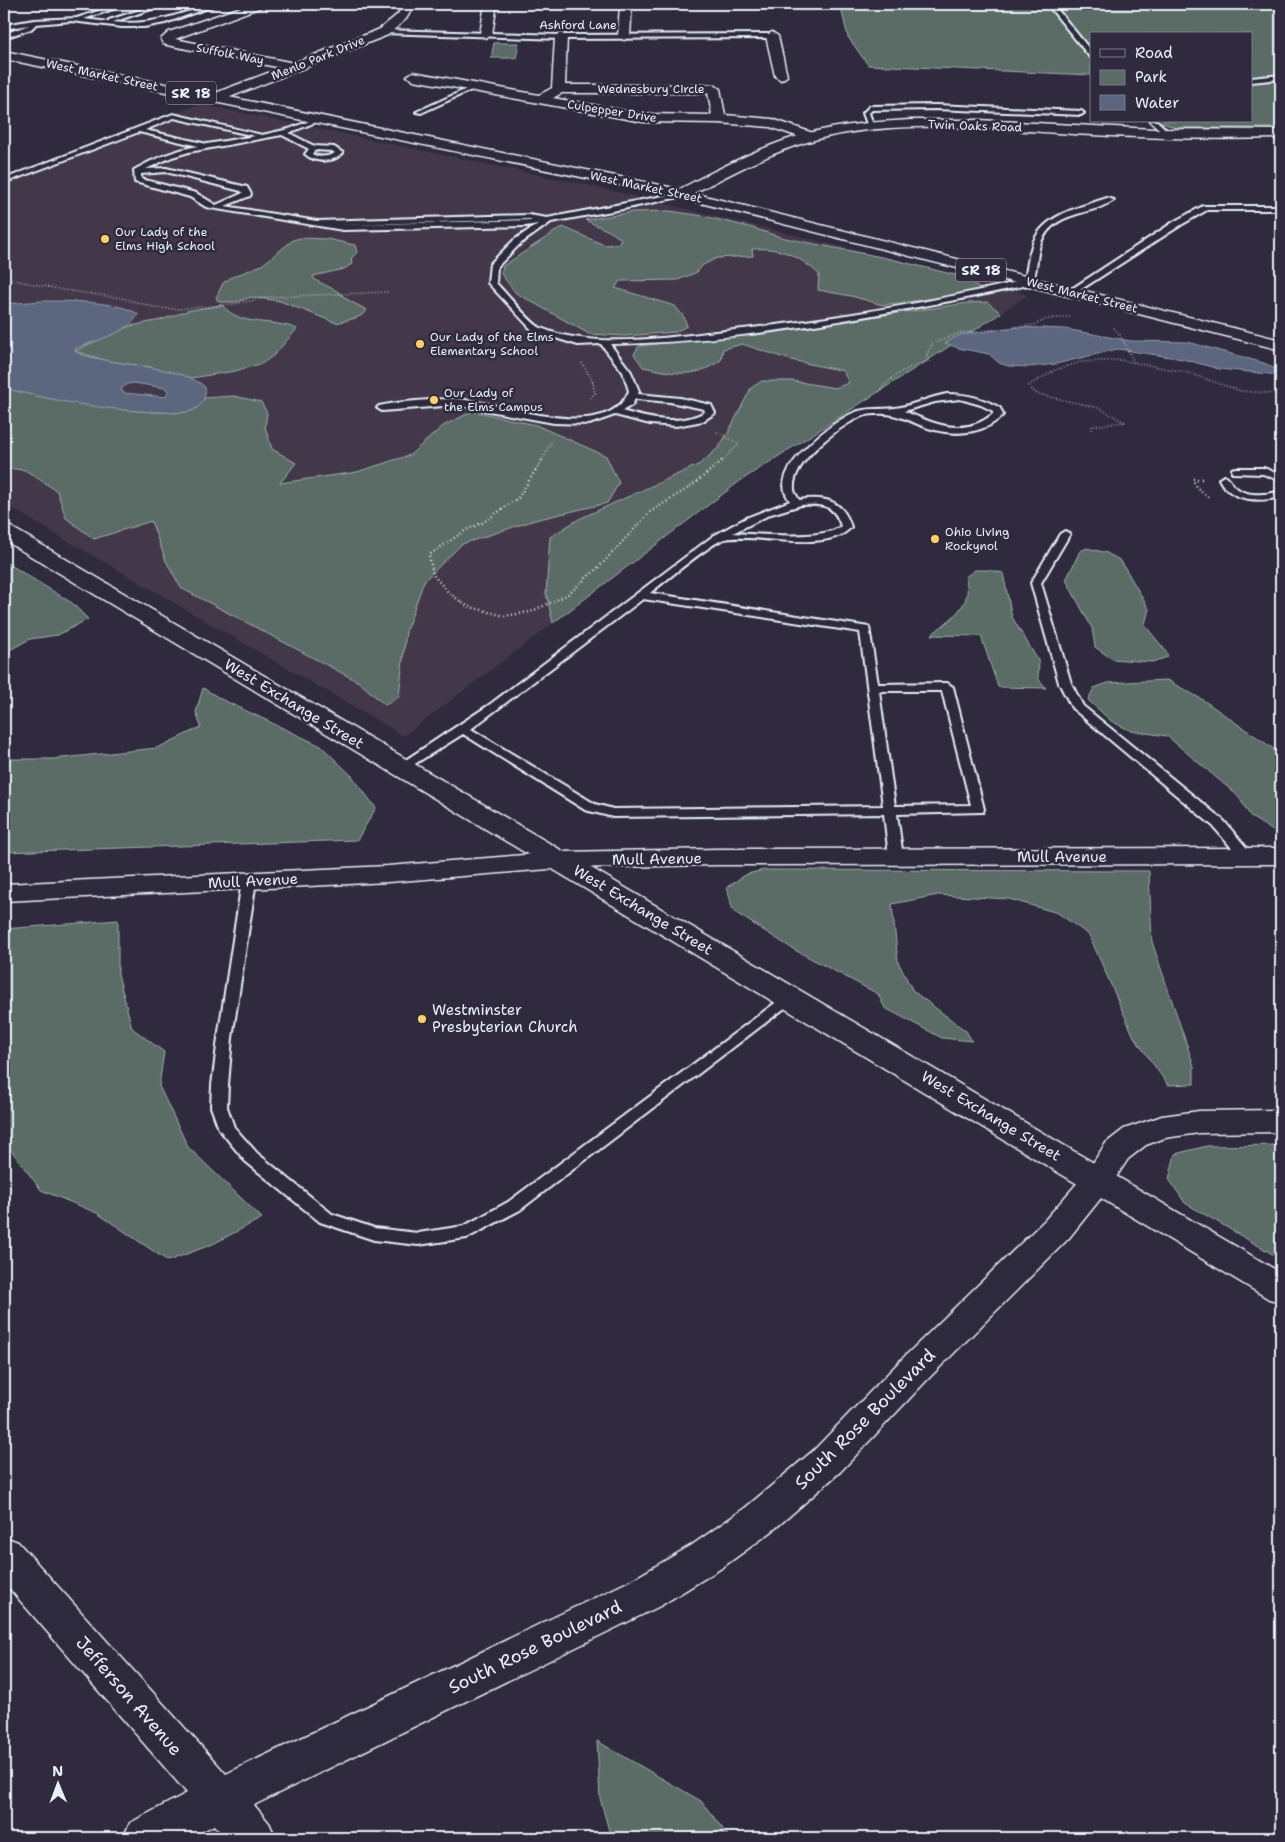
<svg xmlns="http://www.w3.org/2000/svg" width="1285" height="1842" font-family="'Shantell Sans',sans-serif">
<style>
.built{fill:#433948}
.green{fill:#5a6c65;stroke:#a1aeae}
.water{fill:#5b667e;stroke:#939eaf;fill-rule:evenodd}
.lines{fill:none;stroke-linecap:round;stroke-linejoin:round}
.lane-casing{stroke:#e8f1f8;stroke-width:4}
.street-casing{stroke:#e8f1f8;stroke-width:3}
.secondary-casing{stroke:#e8f1f8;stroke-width:3}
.primary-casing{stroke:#e8f1f8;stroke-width:3}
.path-far1{stroke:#e8f1f8;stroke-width:2;stroke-dasharray:0.5 2.5;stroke-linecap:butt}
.path{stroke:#e8f1f8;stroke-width:2.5;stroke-dasharray:1 3;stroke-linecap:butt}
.lane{fill:#2f2a3d;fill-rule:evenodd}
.street{fill:#2f2a3d;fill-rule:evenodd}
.secondary{fill:#2f2a3d;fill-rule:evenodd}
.primary{fill:#2f2a3d;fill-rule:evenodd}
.poi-dot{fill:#ffd166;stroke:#2f2a3d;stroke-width:2}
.labels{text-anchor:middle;stroke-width:5;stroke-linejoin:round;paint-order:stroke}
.far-street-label{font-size:12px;fill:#e8f1f8;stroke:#2f2a3d}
.far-poi-label{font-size:12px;fill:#e8f1f8;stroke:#2f2a3d;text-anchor:start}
.shield{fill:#2f2a3d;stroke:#b0b5c0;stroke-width:1}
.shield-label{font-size:14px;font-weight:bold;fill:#e8f1f8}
.street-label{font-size:15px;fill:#e8f1f8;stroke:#2f2a3d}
.poi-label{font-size:15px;fill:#e8f1f8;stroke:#2f2a3d;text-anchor:start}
.near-street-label{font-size:18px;fill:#e8f1f8;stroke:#2f2a3d}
</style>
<rect width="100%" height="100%" fill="#2f2a3d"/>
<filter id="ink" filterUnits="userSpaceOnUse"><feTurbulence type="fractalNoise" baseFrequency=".02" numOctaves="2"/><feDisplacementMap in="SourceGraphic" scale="10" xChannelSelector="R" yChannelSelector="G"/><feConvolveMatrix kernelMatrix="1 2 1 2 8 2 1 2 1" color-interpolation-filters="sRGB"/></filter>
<g filter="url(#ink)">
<path class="built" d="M 200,104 L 583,184 L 955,274 L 1028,295 L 740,481 L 404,736 L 4,504 L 4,176 Z"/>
<path class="green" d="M 840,4 L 1281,4 L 1281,128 L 1176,128 L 1158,121 L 1251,121 L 1251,34 L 1091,34 L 1091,75 L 868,65 L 848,37 Z
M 494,43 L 519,43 L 516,58 L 491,58 Z
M 670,211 L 703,216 L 753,228 L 780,237 L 891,259 L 967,278 L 981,290 L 968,294 L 883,305 L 851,296 L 818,290 L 819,274 C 797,255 781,247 752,249 L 753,256 L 717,258 L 703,265 L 697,272 L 678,280 L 620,281 L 615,288 L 675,306 L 684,317 L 687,326 L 675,332 L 625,336 L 589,334 L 516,293 L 501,274 L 503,266 L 559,229 L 563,227 L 604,245 L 618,244 L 621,239 L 611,232 L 585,220 L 633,212 Z
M 300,238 L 327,239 L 355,245 L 357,252 L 351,259 L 352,264 L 344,269 L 313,276 L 315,280 L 337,291 L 348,300 L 367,310 L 364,314 L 356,318 L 336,323 L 280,301 L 251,297 L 237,302 L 219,302 L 216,298 L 223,283 L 232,277 L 262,265 L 293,240 Z
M 987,302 L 1001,313 L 740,481 L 553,623 L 546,593 L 550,537 L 579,519 L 700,464 L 718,448 L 728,433 L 751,388 L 762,381 L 793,381 L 835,388 L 849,383 L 843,371 L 791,360 L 742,344 L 723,349 L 721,360 C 693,380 675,373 643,367 L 634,354 L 639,346 L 788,329 L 968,303 Z
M 222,305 C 241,328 272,318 297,329 L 274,355 L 263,363 L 235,371 L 191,378 L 150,367 L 108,361 L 74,351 L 130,326 L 161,320 L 187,311 Z
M 4,388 C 54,400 105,410 156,412 C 167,412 180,414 191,411 C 197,409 201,404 204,398 L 234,396 L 261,402 L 267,413 L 265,427 L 272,449 L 296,463 L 280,483 L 357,472 L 410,455 L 443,426 L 473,411 L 536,425 L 606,456 L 619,483 L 607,503 L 535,520 L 462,544 L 424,581 L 406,631 L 399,697 L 385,705 L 359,682 L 181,588 L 166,561 L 151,521 L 94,539 L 66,518 L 57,491 L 25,470 L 4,468 Z
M 1087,548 L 1107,553 L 1121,561 L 1149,609 L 1145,624 C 1150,634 1167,649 1168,657 L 1152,662 L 1112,659 L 1095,647 L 1092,628 L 1066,580 L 1080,551 Z
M 4,561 L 72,603 L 88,619 L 58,635 L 30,639 L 4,653 Z
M 975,570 L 988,570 L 1003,573 L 1012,617 L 1039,662 L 1038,678 L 1046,688 L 998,687 L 981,636 L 931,635 C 950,619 975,605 965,577 Z
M 1167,680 L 1203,700 L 1281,754 L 1281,836 L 1251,817 L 1238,796 L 1167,736 L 1131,731 L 1111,721 L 1088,700 L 1094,688 L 1108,683 Z
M 203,688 L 221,699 L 321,746 L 352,776 L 376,808 L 357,840 L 4,852 L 4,759 L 53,759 L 157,748 L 201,727 L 196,712 Z
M 764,870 L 1149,871 L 1152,942 L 1194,1066 L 1194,1084 L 1168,1085 L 1134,1037 L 1089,935 L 1058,913 L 1009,899 L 938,895 L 892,904 L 898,962 L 913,991 L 966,1031 L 972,1041 L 942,1038 L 885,1008 L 878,994 L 793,949 L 733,911 L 727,887 L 747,874 Z
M 118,920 L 118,974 L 132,1028 L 164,1052 L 159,1086 L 188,1147 L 262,1218 L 213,1244 L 168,1261 L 97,1213 L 41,1190 L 4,1141 L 4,929 Z
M 1281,1145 L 1281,1259 L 1185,1203 L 1169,1179 L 1175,1154 L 1207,1146 Z
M 597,1741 L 701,1801 L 730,1838 L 611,1838 L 600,1798 Z"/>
<path class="water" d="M 43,301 C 68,301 118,301 138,314 C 131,332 95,341 76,348 L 75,351 C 80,355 89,357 96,358 C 125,366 184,367 205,387 C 207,397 201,408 191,411 C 180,414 167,412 156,412 C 105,410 53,401 4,388 L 4,304 ZM 134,383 L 165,388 L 168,391 L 166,397 L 124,393 L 121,389 L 127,384 Z
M 1017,327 L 1065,329 L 1131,341 L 1188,342 L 1264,363 C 1270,366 1277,368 1279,375 L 1219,369 L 1183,359 L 1118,349 L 1056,364 L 1029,367 L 1008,366 L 999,363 L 989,354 L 958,348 L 945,343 L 960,335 Z"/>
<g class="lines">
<g class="lane-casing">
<path id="lane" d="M 119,4 L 127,4 L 84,19 L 109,22 L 109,20 L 158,4 L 166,4 L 113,22 C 149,26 178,15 211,4 L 219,4 L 165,23 L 144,27 L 122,27 L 71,21 L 36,24 L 31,29 L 4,38 L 4,34 L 29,25 L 4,29 L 4,25 L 34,20 L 77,18 Z
M 1047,4 L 1053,4 L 1091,51 L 1091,57 L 1089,56 Z
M 384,30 L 561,35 L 772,34 L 775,36 L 772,38 L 561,39 L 382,33 Z
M 1281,75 L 1281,79 L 1251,82 L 1251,78 Z
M 473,86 L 478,87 L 421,113 L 416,112 Z
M 936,105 L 1081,111 L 1084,113 L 1081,115 L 936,109 L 872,110 L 869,113 L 874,127 L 871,129 L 868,127 L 863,113 L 870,106 Z
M 173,114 L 262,135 L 289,129 L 317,118 L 321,118 L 321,120 L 289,133 L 314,146 L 334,147 L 343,153 C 333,163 315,163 305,154 L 309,149 L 282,135 L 189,152 L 172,157 L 146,169 L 166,168 L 247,187 L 251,194 L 250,196 L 225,206 L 317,221 L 529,215 L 547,218 L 684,192 L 684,196 L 623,209 L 551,222 L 520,244 L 497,267 L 496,283 C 505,292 531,324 541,328 C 591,349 663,338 716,332 C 820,321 924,304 1025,280 C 1027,269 1028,257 1032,246 C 1042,214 1079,208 1107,198 L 1114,200 C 1090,217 1053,209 1040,245 C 1036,258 1037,272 1032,284 C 981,296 930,305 879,314 C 790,330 700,343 610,344 L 631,372 L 639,391 L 638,394 L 680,398 L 711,405 L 715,413 L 703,421 L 676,426 L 650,424 L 615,415 L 589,424 L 554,423 L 456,405 L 382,411 L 377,408 L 379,406 C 397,402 435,399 455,399 C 498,400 606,447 629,391 L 623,372 L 601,344 L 578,345 L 533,331 L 488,283 L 490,264 L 514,240 L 538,224 L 526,226 L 343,230 L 217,209 L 206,207 L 190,197 L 135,182 L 134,170 C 155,158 175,150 198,146 L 139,132 L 4,183 L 4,179 ZM 174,118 L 255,136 L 207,144 L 145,130 ZM 315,150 L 332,151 L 335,153 C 328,157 320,158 312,154 ZM 166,172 L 241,191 L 243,193 L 216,205 L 196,193 L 141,179 L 141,174 ZM 529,219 L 534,220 L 338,225 ZM 635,399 L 670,402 L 704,409 L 705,412 C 679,426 649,419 622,411 L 632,405 Z
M 1150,121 L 1157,121 L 1172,135 L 1167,136 Z
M 1203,206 L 1281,206 L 1281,210 L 1207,210 L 1181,225 L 1074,294 L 1067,292 L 1175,221 Z
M 947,394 C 967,394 983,398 1000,408 L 1003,415 C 987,433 957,436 935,430 C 914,425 899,412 877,414 C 871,414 863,415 858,418 C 837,428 791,463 794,489 C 794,493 798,497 799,500 C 825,496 843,500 851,527 C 829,554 756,533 725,539 C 713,541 663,583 650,593 L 869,627 L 878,684 L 947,683 L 953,687 L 984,809 L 983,812 L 897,814 L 903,857 L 896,861 L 889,857 L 884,814 L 613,817 L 585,810 L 463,734 L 405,770 L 397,770 L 395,767 L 489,705 L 713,536 L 746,518 L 790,501 C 788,498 786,495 785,491 C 777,465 832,422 853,413 C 866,407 881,410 895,408 C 911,406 929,397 947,394 ZM 960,399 L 981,405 L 993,411 L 993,414 C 964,438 934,424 904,411 L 935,402 ZM 801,505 C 822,504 834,504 841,526 C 824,541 757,534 733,533 L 771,514 ZM 643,599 L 860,632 L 883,806 L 613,809 L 595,804 L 471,729 ZM 879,691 L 942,691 L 971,805 L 895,806 Z
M 1235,468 L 1264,468 L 1281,475 L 1281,481 L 1263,474 L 1232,473 L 1232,469 Z
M 1224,476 C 1230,478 1230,483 1235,487 C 1247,497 1266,495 1281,491 L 1281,497 C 1259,502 1231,502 1219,479 Z
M 1065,531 L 1070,534 L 1041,583 L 1071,683 L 1083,706 L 1223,820 L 1251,853 L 1253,856 L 1251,859 L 1241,859 L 1213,826 L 1072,708 L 1059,683 L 1031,583 L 1060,534 Z
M 249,877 L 256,881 L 232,1038 L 228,1085 L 227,1107 L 234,1127 L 257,1153 L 332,1214 L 374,1228 L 418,1233 L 464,1226 L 508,1202 L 786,995 L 796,995 L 798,998 L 520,1210 L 467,1238 L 418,1245 L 374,1240 L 320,1222 L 245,1161 L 219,1129 L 211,1107 L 212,1085 L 218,1038 L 242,881 Z"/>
</g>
<g class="street-casing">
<path id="street" d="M 250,4 L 266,4 L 264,6 L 175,39 L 294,63 L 380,29 L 398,14 L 404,4 L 415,4 L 406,19 L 388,35 L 220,101 L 210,101 L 209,98 L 210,95 L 281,68 L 167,45 L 163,44 L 161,39 L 169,32 Z
M 485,4 L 497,4 L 492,34 L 486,38 L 480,34 Z
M 620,4 L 632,4 L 630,36 L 624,40 L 618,36 Z
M 772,32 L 778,36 L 787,76 L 781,80 L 775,76 L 766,36 Z
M 561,33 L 567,37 L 565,85 L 714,85 L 720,89 L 725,115 L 772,119 L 816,134 L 818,137 L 811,141 L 770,127 L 719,123 L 643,122 L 413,80 L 407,76 L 413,72 L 539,95 L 552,88 L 555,37 ZM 562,93 L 708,93 L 712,115 L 643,114 L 553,98 Z
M 1281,848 L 1281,864 L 716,865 L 562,868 L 553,866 L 549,860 L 553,854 L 562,852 L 716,849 Z
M 1281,1110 L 1281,1132 L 1199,1133 L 1165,1138 L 1146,1145 L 1128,1159 L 1109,1188 L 1069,1238 L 927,1380 L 840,1472 L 771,1532 L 720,1569 L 660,1606 L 254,1805 L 269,1823 L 276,1838 L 225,1838 L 214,1825 L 190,1838 L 123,1838 L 130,1823 L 187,1793 L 4,1582 L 4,1537 L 18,1542 L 226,1774 L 632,1580 L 692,1545 L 745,1508 L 814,1450 L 901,1360 L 1045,1220 L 1087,1172 L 1106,1143 L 1124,1129 L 1162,1116 L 1199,1111 Z"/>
</g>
<g class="secondary-casing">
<path id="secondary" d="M 911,120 L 978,120 L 1154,129 L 1281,130 L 1281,138 C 1212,140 1142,138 1073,134 C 989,129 897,118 814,140 C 769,152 728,176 686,197 L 676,197 L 674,194 L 676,191 C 719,169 762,145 809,133 C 842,124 877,122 911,120 Z
M 562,852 L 571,854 L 575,860 L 571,866 L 562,868 L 388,882 L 4,901 L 4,884 L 388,866 Z"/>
</g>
<g class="primary-casing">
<path id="primary" d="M 4,51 L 669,187 L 1281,340 L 1281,350 L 669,195 L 4,59 Z
M 4,525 L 11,527 L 1281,1273 L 1281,1302 L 1269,1299 L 4,540 Z"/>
</g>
<path class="path-far1" d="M 4,278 L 63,290 L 122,298 L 157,308 L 179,309 L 235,304 L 269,297 L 389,292
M 1114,328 L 1120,335 L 1134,362
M 582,363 L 592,380 L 595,393 L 590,399
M 879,392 C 892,374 909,367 930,361 L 926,356 L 932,344 L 960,333 L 1034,325 L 1047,319 L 1070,317
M 1092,430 L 1092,426 L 1124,422 L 1099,408 L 1037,394 L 1028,386 L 1055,370 L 1081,362 L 1120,360 L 1185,372 L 1241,391 L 1281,394
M 717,432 L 739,444 L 722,461
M 542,461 L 552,440"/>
<path class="path" d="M 542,460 L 518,498 L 484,522 L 466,530 L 429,555 L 433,575 L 449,593 L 467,606 L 504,616 L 530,612 L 567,595 L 600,566 L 650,512 L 693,485 L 723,460
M 1202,479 L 1193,479 L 1196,487 L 1208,497"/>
<use href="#lane" class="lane"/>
<use href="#street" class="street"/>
<use href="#secondary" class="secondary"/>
<use href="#primary" class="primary"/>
</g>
</g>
<g class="poi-dot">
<circle cx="105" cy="239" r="5"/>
<circle cx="420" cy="344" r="5"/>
<circle cx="434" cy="400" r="5"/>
<circle cx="935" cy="539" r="5"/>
<circle cx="422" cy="1019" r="5"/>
</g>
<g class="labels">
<g class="far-street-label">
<text x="578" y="29">Ashford Lane</text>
<text transform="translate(230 54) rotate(11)" y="4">Suffolk Way</text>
<text transform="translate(318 58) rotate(-22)" y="4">Menlo Park Drive</text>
<text transform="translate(102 75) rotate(12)" y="4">West Market Street</text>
<text x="651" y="93">Wednesbury Circle</text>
<text transform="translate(612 111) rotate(9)" y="4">Culpepper Drive</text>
<text transform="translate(975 126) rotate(2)" y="4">Twin Oaks Road</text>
<text transform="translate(646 187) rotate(12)" y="4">West Market Street</text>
<text transform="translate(1082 295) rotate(14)" y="4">West Market Street</text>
</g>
<g class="far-poi-label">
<text x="115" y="236">Our Lady of the<tspan x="115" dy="14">Elms High School</tspan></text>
<text x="430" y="341">Our Lady of the Elms<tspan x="430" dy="14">Elementary School</tspan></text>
<text x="444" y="397">Our Lady of<tspan x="444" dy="14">the Elms Campus</tspan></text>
<text x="945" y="536">Ohio Living<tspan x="945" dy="14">Rockynol</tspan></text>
</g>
<g class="shield">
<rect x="166" y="81.5" width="50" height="23" rx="4"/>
<rect x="956" y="258.5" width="50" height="23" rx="4"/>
</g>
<g class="shield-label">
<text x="191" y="98">SR 18</text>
<text x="981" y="275">SR 18</text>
</g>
<g class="street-label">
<text transform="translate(294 704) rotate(31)" y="5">West Exchange Street</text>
<text x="1062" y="862">Mull Avenue</text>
<text transform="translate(657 859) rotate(-1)" y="5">Mull Avenue</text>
<text transform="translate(253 881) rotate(-3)" y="5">Mull Avenue</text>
<text transform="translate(643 910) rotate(31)" y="5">West Exchange Street</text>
<text transform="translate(991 1116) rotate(31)" y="5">West Exchange Street</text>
</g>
<g class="poi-label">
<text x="432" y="1015">Westminster<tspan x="432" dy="17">Presbyterian Church</tspan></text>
</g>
<g class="near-street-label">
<text transform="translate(865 1419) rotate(-45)" y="6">South Rose Boulevard</text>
<text transform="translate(535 1647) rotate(-26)" y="6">South Rose Boulevard</text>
<text transform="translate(129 1696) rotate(49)" y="6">Jefferson Avenue</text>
</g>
</g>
<rect width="1285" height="1842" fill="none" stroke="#2f2a3d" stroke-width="20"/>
<rect x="10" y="10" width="1265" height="1822" fill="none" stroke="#e8f1f8" stroke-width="2" filter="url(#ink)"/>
<rect x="1090" y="32" width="162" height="90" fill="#2f2a3d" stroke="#797a88"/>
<rect x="1100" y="49" width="25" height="8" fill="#2f2a3d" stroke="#797a88"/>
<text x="1135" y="58" font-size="15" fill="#e8f1f8">Road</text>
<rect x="1100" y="70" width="25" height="15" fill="#5a6c65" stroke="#797a88"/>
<text x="1135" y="82" font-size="15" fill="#e8f1f8">Park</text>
<rect x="1100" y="95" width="25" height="15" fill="#5b667e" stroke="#797a88"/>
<text x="1135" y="108" font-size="15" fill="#e8f1f8">Water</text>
<g transform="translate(58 1784) rotate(359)" stroke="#2f2a3d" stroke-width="4" paint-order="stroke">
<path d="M0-4L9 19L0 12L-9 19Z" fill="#e8f1f8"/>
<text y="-8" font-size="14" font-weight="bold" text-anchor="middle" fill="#e8f1f8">N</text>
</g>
</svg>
